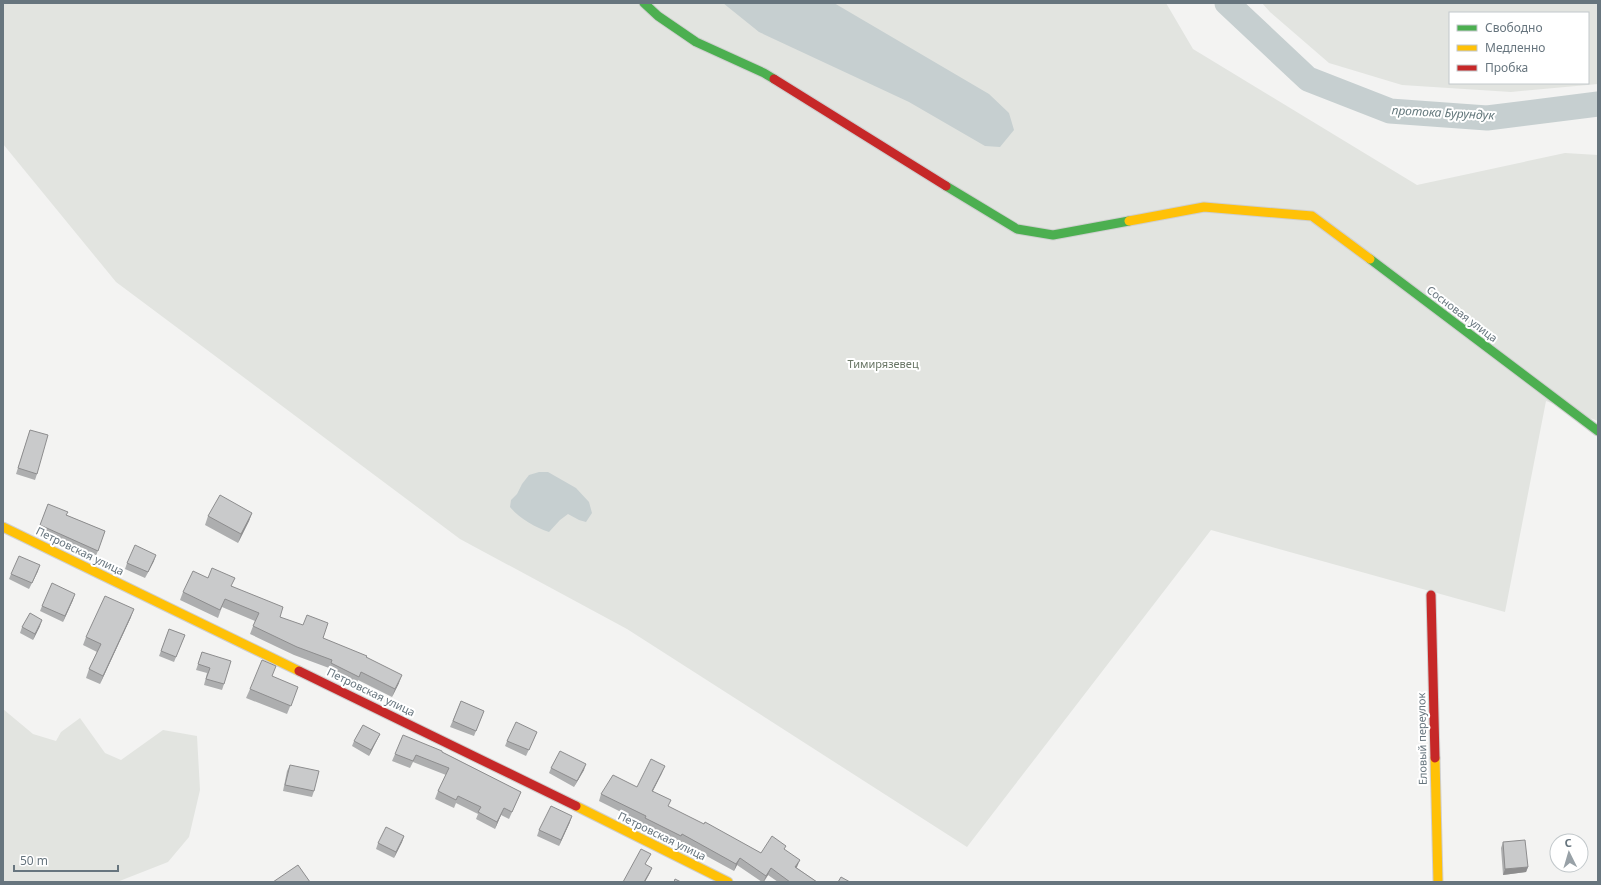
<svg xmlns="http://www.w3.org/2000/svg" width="1601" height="885" font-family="'Noto Sans',sans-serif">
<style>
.green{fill:#e2e4e0;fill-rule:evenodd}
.water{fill:#c6cfd0}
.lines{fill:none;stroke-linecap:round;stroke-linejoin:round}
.river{stroke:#c6cfd0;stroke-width:25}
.fast-casing{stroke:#cfcfcf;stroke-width:11}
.slow-casing{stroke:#cfcfcf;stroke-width:11}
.jam-casing{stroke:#cfcfcf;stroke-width:11}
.fast{stroke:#4caf50;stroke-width:9}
.slow{stroke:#ffc107;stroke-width:9}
.jam{stroke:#c62828;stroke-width:9}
.wall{fill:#adaeaf}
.shaded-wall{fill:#8d8d8e}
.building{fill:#c9cacb;stroke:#8d8d8e}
.labels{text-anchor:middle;stroke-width:4;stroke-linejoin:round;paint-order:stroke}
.street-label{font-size:11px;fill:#67757e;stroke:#fff}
.park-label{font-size:11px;fill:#697665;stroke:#fff}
.water-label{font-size:12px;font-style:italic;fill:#63777b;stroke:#fff}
</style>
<rect width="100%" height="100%" fill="#f3f3f2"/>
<path class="green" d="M 3,3 L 1166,3 L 1193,49 L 1417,185 L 1565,153 L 1598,155 L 1598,421 L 1546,401 L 1505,612 L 1211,530 L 967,847 L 627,629 L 460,539 L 116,282 L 3,144 Z
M 1262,3 L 1598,3 L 1598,84 L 1511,92 L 1402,85 L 1329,63 L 1270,12 ZM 1450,13 L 1588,13 L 1588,83 L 1450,83 Z
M 3,709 L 33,734 L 56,741 L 61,732 L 80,718 L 105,753 L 121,760 L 163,730 L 197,736 L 200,790 L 189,837 L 168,862 L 117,882 L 3,882 Z"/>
<path class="water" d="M 723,3 L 834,3 L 989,94 L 1009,113 L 1014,130 L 1000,147 L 985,146 L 909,102 L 759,32 Z
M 539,472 L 548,472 L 576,488 L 589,502 L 592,513 L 586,522 L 579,520 L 568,514 L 560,520 L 549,532 C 536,528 519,518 510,507 L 511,500 L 517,494 L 522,484 L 529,475 Z"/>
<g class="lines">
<path class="river" d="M 1227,3 L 1308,79 L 1390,111 L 1487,118 L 1598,104"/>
<g class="fast-casing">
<path id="fast" d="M 644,3 L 658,16 L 696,42 L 764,73 L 774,79
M 946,186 L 1017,229 L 1053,235 L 1129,221
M 1370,259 L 1598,431"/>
</g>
<g class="slow-casing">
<path id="slow" d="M 1129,221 L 1204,207 L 1312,216 L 1370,259
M 3,527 L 299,671
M 1435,758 L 1438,882
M 576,806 L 728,882"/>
</g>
<g class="jam-casing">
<path id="jam" d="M 774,79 L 946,186
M 1431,595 L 1435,758
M 299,671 L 576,806"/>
</g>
<use href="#fast" class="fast"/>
<use href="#slow" class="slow"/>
<use href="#jam" class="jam"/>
</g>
<path class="wall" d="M 30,430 L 37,474 L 35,480 L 16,474 Z
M 48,504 L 66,515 L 105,531 L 96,556 L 38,531 Z
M 252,513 L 249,521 L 238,543 L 205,525 L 208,516 Z
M 154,561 L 145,578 L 125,569 L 127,563 Z
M 38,571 L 29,589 L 9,579 L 11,574 Z
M 208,578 L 232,586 L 280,617 L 323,638 L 366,657 L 399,683 L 392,697 L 358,680 L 356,685 L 328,671 L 329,668 L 294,655 L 250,634 L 255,621 L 222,607 L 218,618 L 180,600 L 183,592 Z
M 73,600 L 63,622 L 40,611 L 42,606 Z
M 131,617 L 100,684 L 86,678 L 89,669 L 97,652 L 83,645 L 86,637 Z
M 40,626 L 33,640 L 20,633 L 22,627 Z
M 169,629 L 185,635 L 174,662 L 159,656 Z
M 202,652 L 224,684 L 222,690 L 204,685 L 207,673 L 196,670 Z
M 272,677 L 298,687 L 287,714 L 246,698 L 250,689 Z
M 461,701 L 484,711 L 474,736 L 450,727 Z
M 537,732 L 526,756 L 505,746 L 507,741 Z
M 380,734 L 369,756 L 352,746 L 354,741 Z
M 442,752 L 521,792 L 518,799 L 509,819 L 501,815 L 495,829 L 476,819 L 478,814 L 456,803 L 454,808 L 435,799 L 438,791 L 446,775 L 413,762 L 410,768 L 392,761 L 395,754 Z
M 290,765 L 314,791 L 312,797 L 283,791 L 287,771 Z
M 551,768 L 584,770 L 574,787 L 549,773 Z
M 662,773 L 653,791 L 668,807 L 761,853 L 784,849 L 797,868 L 817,882 L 778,882 L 768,875 L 764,882 L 762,882 L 737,865 L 734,871 L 679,841 L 678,843 L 642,825 L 643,823 L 599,801 L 601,794 L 637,787 Z
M 570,822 L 559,846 L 537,836 L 539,830 Z
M 404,836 L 402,842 L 394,858 L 376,849 L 378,843 Z
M 1503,842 L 1528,867 L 1526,872 L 1503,875 L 1501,848 Z"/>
<path class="shaded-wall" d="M 252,513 L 249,521 L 238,543 L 241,534 Z
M 156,555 L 154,561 L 145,578 L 148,572 Z
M 40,565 L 38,571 L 29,589 L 32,583 Z
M 75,594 L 73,600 L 63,622 L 65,616 Z
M 134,609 L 131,617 L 100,684 L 103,676 Z
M 42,620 L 40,626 L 33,640 L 35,634 Z
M 402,675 L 399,683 L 392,697 L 395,689 Z
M 380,734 L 369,756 L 371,750 Z
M 586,764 L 584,770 L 574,787 L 577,781 Z
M 665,766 L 662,773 L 649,798 L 652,791 Z
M 504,808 L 495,829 L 497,822 Z
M 572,816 L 570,822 L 559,846 L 561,840 Z
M 404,836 L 402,842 L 394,858 L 396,852 Z
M 740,858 L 737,865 L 734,871 L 736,864 Z
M 800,860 L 797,867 L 792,874 L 795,867 Z
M 1528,867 L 1526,872 L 1503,875 L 1505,869 Z
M 652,868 L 650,873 L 645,882 L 644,882 Z
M 771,868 L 768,875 L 763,882 L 766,876 Z"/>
<path class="building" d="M 30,430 L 48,435 L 37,474 L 18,468 Z
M 220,495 L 252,513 L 241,534 L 208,516 Z
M 48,504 L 68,512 L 66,515 L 105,531 L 98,551 L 40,525 Z
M 135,545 L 156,555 L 148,572 L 127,563 Z
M 19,556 L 40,565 L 32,583 L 11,574 Z
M 212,568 L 235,578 L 231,586 L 283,607 L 280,617 L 303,625 L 307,615 L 328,623 L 323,638 L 367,656 L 366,657 L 402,675 L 395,689 L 361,672 L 359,677 L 331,663 L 332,660 L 297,647 L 253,626 L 259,613 L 225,599 L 220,610 L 183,592 L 193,571 L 208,578 Z
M 52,583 L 75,594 L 65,616 L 42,606 Z
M 105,596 L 134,609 L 103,676 L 89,669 L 101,644 L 86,637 Z
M 30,613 L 42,620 L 35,634 L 22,627 Z
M 169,629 L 185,635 L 176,657 L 161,651 Z
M 202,652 L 231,661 L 224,684 L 206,679 L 210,668 L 198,664 Z
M 262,660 L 276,666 L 272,676 L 298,687 L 291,706 L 250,689 Z
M 461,701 L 484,711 L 476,731 L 453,721 Z
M 516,722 L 537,732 L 529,750 L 507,741 Z
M 363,725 L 380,734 L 371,750 L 354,741 Z
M 403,735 L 442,751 L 442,752 L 521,792 L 512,812 L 504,808 L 497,822 L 478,812 L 481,807 L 458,796 L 456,800 L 438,791 L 449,768 L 416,755 L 413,761 L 395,754 Z
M 560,751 L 586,764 L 577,781 L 551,768 Z
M 651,759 L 665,766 L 652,791 L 671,800 L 668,806 L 704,824 L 705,822 L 761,853 L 772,836 L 786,846 L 784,849 L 800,860 L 795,867 L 817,882 L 790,882 L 771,868 L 766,876 L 740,858 L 736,864 L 682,834 L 681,836 L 645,818 L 646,816 L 601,794 L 613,775 L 637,787 Z
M 290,765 L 319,771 L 314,791 L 285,785 Z
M 551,806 L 572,816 L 561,840 L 539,830 Z
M 386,827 L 404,836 L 396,852 L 378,843 Z
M 1525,840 L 1528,867 L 1505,869 L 1503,842 Z
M 641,849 L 651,854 L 645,864 L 652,868 L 644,882 L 623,882 Z
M 298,865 L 310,882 L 273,882 Z
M 841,877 L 850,882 L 838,882 Z
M 675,879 L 681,882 L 674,882 Z"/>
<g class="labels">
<g class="street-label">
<text transform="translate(1462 314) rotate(37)" y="4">Сосновая улица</text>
<text transform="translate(80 551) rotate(26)" y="4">Петровская улица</text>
<text transform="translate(371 692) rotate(26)" y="4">Петровская улица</text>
<text transform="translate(1422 739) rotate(-91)" y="4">Еловый переулок</text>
<text transform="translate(662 836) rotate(26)" y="4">Петровская улица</text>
</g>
<g class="park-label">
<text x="883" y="368">Тимирязевец</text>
</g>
<g class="water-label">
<text transform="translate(1443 113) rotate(3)" y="4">протока Бурундук</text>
</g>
</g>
<rect width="1601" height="885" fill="none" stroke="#67757e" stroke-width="8"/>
<rect x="1449" y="12" width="140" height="72" fill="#ffffff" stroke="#c2c8cb"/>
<rect x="1457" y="25" width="20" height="6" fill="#4caf50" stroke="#c2c8cb"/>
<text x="1485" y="32" font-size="12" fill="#67757e">Свободно</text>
<rect x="1457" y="45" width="20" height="6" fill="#ffc107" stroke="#c2c8cb"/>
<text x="1485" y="52" font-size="12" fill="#67757e">Медленно</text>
<rect x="1457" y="65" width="20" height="6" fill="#c62828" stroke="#c2c8cb"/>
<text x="1485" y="72" font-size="12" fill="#67757e">Пробка</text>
<g transform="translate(1569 853) rotate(355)"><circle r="19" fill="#ffffff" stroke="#c2c8cb"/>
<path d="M0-3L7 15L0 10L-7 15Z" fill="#98a1a7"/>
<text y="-6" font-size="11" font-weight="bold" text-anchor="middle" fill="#67757e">С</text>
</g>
<path d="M14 865v6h104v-6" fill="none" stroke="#67757e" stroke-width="2"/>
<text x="20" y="865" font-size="12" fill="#67757e" stroke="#ffffff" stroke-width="3" paint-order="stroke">50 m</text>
</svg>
